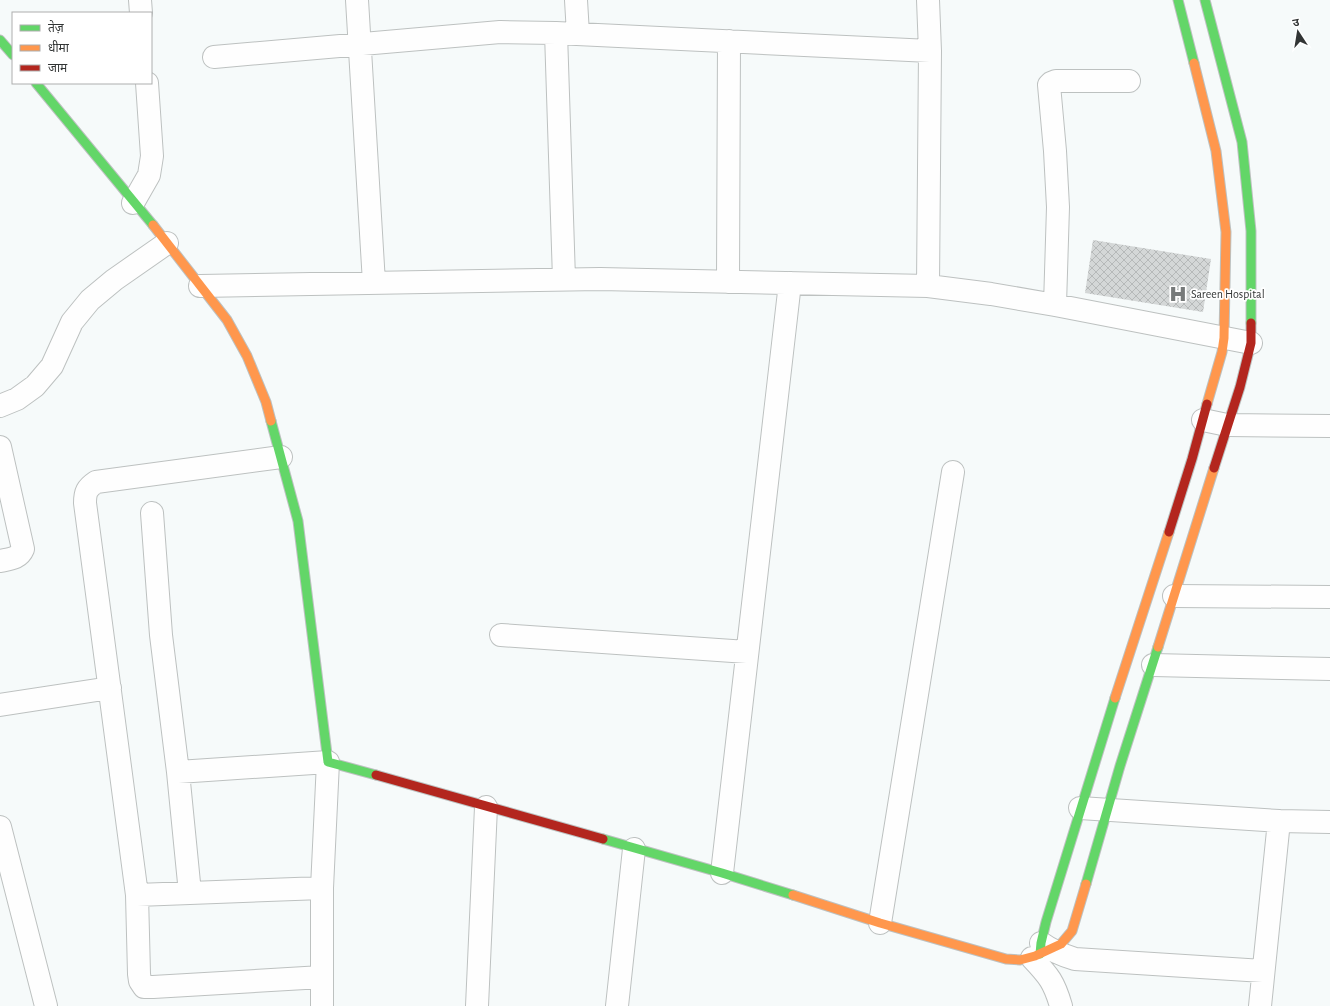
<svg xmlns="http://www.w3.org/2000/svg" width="1330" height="1006" font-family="'Alegreya Sans','Noto Sans Devanagari',sans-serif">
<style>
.building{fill:url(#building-cross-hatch)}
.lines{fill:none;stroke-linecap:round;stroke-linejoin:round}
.street-casing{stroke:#bdc1c0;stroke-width:24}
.fast-casing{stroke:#bdc1c0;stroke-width:11}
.slow-casing{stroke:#bdc1c0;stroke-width:11}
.jam-casing{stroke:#bdc1c0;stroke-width:11}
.street{stroke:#fefefe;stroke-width:22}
.fast{stroke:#63d668;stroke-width:9}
.slow{stroke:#ff974d;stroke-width:9}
.jam{stroke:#b3261e;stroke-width:9}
.labels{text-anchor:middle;stroke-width:3.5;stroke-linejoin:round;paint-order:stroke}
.poi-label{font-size:12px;fill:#323535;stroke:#fff;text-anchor:start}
</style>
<defs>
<pattern id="building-cross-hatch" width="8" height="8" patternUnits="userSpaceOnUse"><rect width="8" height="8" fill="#d4d7d7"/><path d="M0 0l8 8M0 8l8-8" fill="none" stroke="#b6b9b9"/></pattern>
</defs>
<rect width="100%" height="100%" fill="#f6fafa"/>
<path class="building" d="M 1093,240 L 1211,259 L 1203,312 L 1085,293 Z"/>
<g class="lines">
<g class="street-casing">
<path id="street" d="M 140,0 L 141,13
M 357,0 L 374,283
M 576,0 L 578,34
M 556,33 L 564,279
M 214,57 L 500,32 L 556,33 L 930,51
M 133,203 L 149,175 L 152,156 L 147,83
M 728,282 L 729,41
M 200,286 L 600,279 L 928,286 L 991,294 L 1055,305 L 1251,343
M 928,286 L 930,51 L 928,0
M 1055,305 L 1058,207 L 1055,151 L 1049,85 L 1051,83 L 1056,81 L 1129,81
M 0,406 L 17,399 L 35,386 L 52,366 L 72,322 L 90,300 L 114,280 L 167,243
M 1203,420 L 1227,425 L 1330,426
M 0,447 L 23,549 C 19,559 9,559 0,561
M 152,513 L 161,635 L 178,772 L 190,893
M 1174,596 L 1330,597
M 501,635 L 747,652
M 1153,665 L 1330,669
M 0,705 L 110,688
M 178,772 L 328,762 L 322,888 L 322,1006
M 1080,808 L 1279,821 L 1330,822
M 0,827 L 46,1006
M 722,873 L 790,283
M 137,895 L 85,503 C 85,492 87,488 96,482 L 281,457
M 880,923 L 953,472
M 1041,943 C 1052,951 1062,955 1075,959 L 1263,971
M 1032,958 C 1049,976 1054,982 1061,1006
M 322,977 L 153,987 L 144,987 L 140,981 L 139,974 L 137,895 L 322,888
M 477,1006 L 486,807
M 617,1006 L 634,849
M 1260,1006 L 1279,821"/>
</g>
<g class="fast-casing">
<path id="fast" d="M 1178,0 L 1194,63
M 1205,0 L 1242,142 L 1251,231 L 1251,323
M 0,40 L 13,55
M 36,83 L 153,225
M 271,421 L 298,521 L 328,762 L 376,775
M 603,839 L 722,873 L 793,895
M 1086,884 L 1120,766 L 1158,647
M 1040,954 L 1041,943 L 1046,922 L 1115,698"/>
</g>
<g class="slow-casing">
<path id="slow" d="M 1194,63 L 1216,151 L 1226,232 L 1224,338 L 1222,352 L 1207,404
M 153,225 L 227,320 L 247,356 L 266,402 L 271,421
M 1158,647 L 1214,468
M 1115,698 L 1169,532
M 793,895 L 880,923 L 1006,959 L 1020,960 L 1035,956 L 1061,944 L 1072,931 L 1086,884"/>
</g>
<g class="jam-casing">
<path id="jam" d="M 1214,468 L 1240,387 L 1251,343 L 1251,323
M 1169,532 L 1192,459 L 1207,404
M 376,775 L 603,839"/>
</g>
<use href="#street" class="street"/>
<use href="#fast" class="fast"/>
<use href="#slow" class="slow"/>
<use href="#jam" class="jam"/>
</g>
<defs>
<g id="hospital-bare" transform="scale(1.38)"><path d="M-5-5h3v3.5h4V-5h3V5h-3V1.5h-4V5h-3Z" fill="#777a7a" stroke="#fff" stroke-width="2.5" paint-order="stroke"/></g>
</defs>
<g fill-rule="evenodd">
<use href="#hospital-bare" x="1178" y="294"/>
</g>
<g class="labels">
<g class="poi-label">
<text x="1191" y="298">Sareen Hospital</text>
</g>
</g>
<rect x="12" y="12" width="140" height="72" fill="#ffffff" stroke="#adaeae"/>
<rect x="20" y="25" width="20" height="6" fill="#63d668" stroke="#adaeae"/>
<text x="48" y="32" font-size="12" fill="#323535">तेज़</text>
<rect x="20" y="45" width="20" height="6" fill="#ff974d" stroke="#adaeae"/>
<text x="48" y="52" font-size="12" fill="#323535">धीमा</text>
<rect x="20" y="65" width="20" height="6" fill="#b3261e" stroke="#adaeae"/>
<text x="48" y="72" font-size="12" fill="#323535">जाम</text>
<g transform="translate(1298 32) rotate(348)" stroke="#ffffff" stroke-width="3" paint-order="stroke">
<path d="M0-3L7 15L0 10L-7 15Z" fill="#323535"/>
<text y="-6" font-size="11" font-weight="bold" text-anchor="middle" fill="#323535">उ</text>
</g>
</svg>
